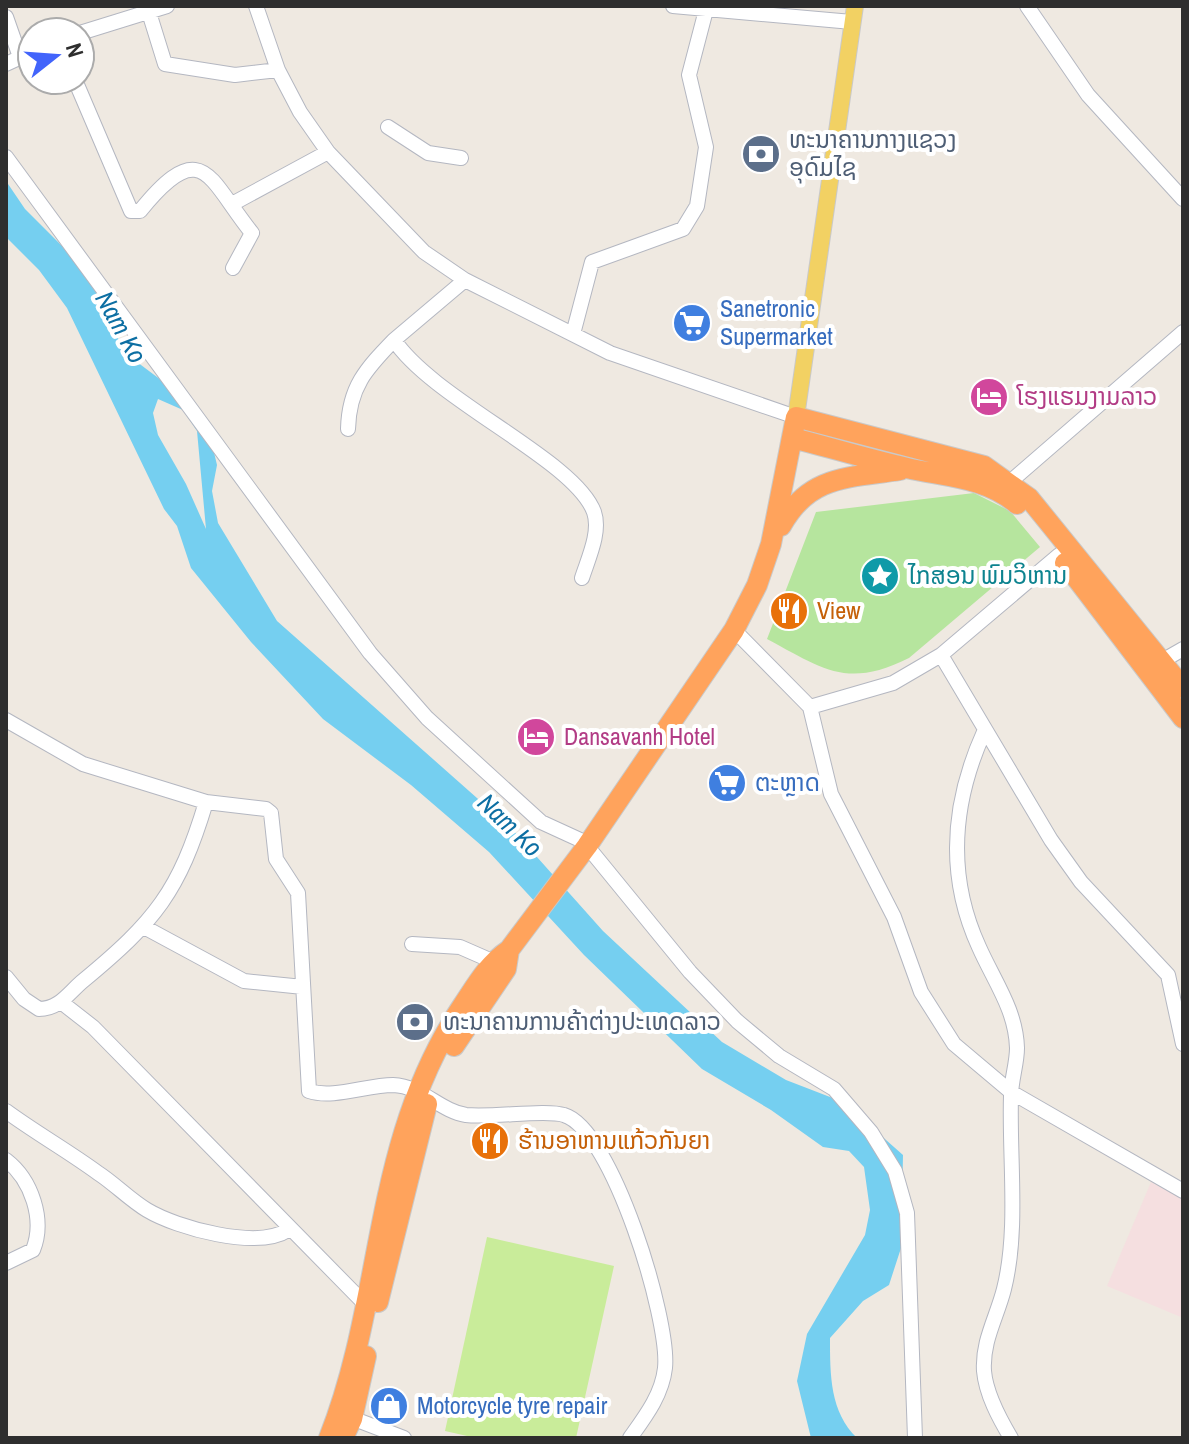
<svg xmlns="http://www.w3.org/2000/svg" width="1189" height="1444" font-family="'Archivo Narrow','Noto Sans Lao',sans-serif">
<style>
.medical{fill:#f5dfe0}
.green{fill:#b6e59e}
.pitch{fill:#c9ec9a}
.water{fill:#75cff0;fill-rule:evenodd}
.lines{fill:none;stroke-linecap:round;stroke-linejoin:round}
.minor-casing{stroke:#b4b7c1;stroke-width:16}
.major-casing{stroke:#c9c9c9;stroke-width:18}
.highway-casing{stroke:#c9c9c9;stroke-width:22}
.minor{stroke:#fff;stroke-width:14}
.major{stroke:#f2d163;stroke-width:16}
.highway{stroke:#ffa35c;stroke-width:20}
.labels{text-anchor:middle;stroke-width:8;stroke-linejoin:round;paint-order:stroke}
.service-label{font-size:24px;fill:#4e5e75;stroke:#fff;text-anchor:start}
.shop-label{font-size:24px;fill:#366cbe;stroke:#fff;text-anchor:start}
.hotel-label{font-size:24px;fill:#b23c85;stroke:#fff;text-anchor:start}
.culture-label{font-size:24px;fill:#0d838f;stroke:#fff;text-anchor:start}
.food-label{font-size:24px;fill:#c56008;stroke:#fff;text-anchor:start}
.water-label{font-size:26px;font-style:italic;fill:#0d6fa3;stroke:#fff}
</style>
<rect width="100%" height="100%" fill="#efe9e1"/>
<path class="medical" d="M 1151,1182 L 1183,1199 L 1183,1318 L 1107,1286 Z"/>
<path class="green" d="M 974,493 L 1010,511 L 1040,547 L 909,658 C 847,689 823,669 767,639 L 816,512 Z"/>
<path class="pitch" d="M 487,1237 L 614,1266 L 576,1438 L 476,1438 L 445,1431 Z"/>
<path class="water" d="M 6,181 L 25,209 L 64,248 L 95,290 L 125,353 L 197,407 L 207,423 L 217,465 L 212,491 L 218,523 L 277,621 L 512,829 L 603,931 L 722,1042 L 786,1080 L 843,1102 L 903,1155 L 901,1248 L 889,1285 L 863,1301 L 830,1338 C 830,1375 830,1412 857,1438 L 811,1438 L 797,1381 L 807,1334 L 865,1235 L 870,1210 L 864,1167 L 849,1151 L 823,1147 L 771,1110 L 702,1069 L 584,955 L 489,852 L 411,785 L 323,719 L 251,642 L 191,568 L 177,526 L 164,509 L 67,308 L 39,270 L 6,237 ZM 158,399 L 183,410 L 197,431 L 206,529 L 186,484 L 158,435 L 153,413 Z"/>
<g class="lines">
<g class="minor-casing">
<path id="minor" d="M 147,6 L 165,64 L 235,75 L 278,70
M 256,6 L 278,70 L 300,112 L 328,152 L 424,252 L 465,280 L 610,353 L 796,417
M 673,6 L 852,22
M 1027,6 L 1088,95 L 1183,199
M 6,17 L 20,57
M 80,33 L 167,6
M 6,64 L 32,52
M 75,80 L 131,211 L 140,211 C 203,133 209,180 252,233 L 233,268
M 388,127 L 428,153 L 461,158
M 6,157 L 370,653 L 427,718 L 541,822 L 589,844
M 232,204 L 328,152
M 465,280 L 394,340 C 434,400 575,460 594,512 C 601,532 588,559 582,578
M 573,334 L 592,262 L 683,229 L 697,206 L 706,147 L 689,75 L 706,10
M 348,429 C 349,387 366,369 394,340
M 1003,488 L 1183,332
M 734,630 L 810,707 L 893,683 L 941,655 L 1059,555
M 941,655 L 1051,840 L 1081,882 L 1168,975 L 1183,1044
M 1162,661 L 1183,649
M 810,707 L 831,794 L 894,917 L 921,992 L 954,1044 L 1011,1092 L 1183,1191
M 6,720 L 83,764 L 206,802 L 266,809 L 271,813 L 276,859 L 298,893 L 309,1091 C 333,1099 367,1085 393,1085 C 422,1086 440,1111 466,1115 C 492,1118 546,1109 564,1115 C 612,1129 670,1320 665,1368 C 662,1395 645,1417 630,1438
M 984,732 C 952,803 946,875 979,947 C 994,981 1016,1010 1017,1048 C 1017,1064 1011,1080 1011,1096 C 1009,1158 1019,1229 1004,1289 C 997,1317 982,1341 984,1371 C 986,1394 999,1418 1011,1438
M 587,846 L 690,972 L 737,1021 L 779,1056 L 834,1089 L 871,1132 L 895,1171 L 907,1213 L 915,1438
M 144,927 L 244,981 L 303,987
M 412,944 L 460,947 L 492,961
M 6,977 L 24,999 L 39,1009 C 60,1009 69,992 84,980 C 155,921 179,892 206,802
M 61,1002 L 93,1027 L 365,1304 L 372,1306
M 6,1111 C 36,1133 68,1151 98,1173 C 115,1184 130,1200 147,1210 C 177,1228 257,1250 288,1230
M 6,1160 C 32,1180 45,1220 33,1250 L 6,1263
M 344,1415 L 404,1438"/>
</g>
<g class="major-casing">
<path id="major" d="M 796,417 L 855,6"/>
</g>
<g class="highway-casing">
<path id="highway" d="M 793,438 C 831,448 868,459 907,468 C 946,477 985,477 1017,504
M 781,526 C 809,475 848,478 900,470
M 1065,563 L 1183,718
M 454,1046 L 506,969 L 509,950
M 378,1302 L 427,1104
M 329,1438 C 386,1294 371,1142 463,1005 C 477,984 488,964 509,950 L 587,846 L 734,630 L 757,585 L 771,544 L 796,417 L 984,466 L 1029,498 L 1183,688
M 343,1438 L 352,1419 L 366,1356"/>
</g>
<use href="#minor" class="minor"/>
<use href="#major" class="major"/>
<use href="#highway" class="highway"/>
</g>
<defs>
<g id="bank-disc" transform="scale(2)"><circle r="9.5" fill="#5c6f8a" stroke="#fff"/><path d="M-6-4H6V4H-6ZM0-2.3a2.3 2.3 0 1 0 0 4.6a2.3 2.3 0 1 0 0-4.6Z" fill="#fff"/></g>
<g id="supermarket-disc" transform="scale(2)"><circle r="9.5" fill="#3f7fe0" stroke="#fff"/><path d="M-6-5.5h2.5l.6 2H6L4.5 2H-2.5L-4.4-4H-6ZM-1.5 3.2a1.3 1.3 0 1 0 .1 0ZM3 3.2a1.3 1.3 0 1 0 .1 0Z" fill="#fff"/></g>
<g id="hotel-disc" transform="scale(2)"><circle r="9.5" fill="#d1479c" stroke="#fff"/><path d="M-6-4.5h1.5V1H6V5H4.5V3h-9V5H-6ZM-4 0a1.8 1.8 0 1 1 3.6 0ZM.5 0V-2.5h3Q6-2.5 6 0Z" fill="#fff"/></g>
<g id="sight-disc" transform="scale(2)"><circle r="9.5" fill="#0f9aa8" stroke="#fff"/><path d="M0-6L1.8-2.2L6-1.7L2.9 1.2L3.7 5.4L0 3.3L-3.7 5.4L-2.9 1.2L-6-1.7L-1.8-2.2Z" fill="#fff"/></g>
<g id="restaurant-disc" transform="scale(2)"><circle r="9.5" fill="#e8710a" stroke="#fff"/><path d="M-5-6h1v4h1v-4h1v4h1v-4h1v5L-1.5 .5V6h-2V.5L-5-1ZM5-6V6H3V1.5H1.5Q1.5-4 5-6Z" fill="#fff"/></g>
<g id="shop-disc" transform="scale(2)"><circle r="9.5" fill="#3f7fe0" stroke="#fff"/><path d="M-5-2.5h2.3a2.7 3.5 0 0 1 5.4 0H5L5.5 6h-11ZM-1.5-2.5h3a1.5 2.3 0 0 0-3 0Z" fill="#fff"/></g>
</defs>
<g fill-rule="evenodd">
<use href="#bank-disc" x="761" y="154"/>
<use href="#supermarket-disc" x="692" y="323"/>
<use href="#hotel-disc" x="989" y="397"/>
<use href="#sight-disc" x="880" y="576"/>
<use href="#restaurant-disc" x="789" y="611"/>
<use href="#hotel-disc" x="536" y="737"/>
<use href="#supermarket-disc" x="727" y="783"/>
<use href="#bank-disc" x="415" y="1022"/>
<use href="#restaurant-disc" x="490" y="1141"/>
<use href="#shop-disc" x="389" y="1406"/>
</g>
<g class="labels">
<g class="service-label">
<text x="789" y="148">ທະນາຄານກາງແຊວງ<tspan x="789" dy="28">ອຸດົມໄຊ</tspan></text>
<text x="443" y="1030">ທະນາຄານການຄ້າຕ່າງປະເທດລາວ</text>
</g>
<g class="shop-label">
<text x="720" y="317">Sanetronic<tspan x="720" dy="28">Supermarket</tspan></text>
<text x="755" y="791">ຕະຫຼາດ</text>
<text x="417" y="1414">Motorcycle tyre repair</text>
</g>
<g class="hotel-label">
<text x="1017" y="405">ໂຮງແຮມງາມລາວ</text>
<text x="564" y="745">Dansavanh Hotel</text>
</g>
<g class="culture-label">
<text x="908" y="584">ໄກສອນ ພົມວິຫານ</text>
</g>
<g class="food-label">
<text x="817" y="619">View</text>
<text x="518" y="1149">ຮ້ານອາຫານແກ້ວກັນຍາ</text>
</g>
<g class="water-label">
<text transform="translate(121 327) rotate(61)" y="9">Nam Ko</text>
<text transform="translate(510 825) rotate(44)" y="9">Nam Ko</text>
</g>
</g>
<rect width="1189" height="1444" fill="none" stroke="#2e2e2e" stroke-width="16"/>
<g transform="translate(56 56) rotate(73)"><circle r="38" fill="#ffffff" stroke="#ababab" stroke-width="2"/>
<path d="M0-6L14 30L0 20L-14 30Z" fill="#4264fb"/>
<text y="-12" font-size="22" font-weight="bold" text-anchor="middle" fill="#2e2e2e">N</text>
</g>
</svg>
